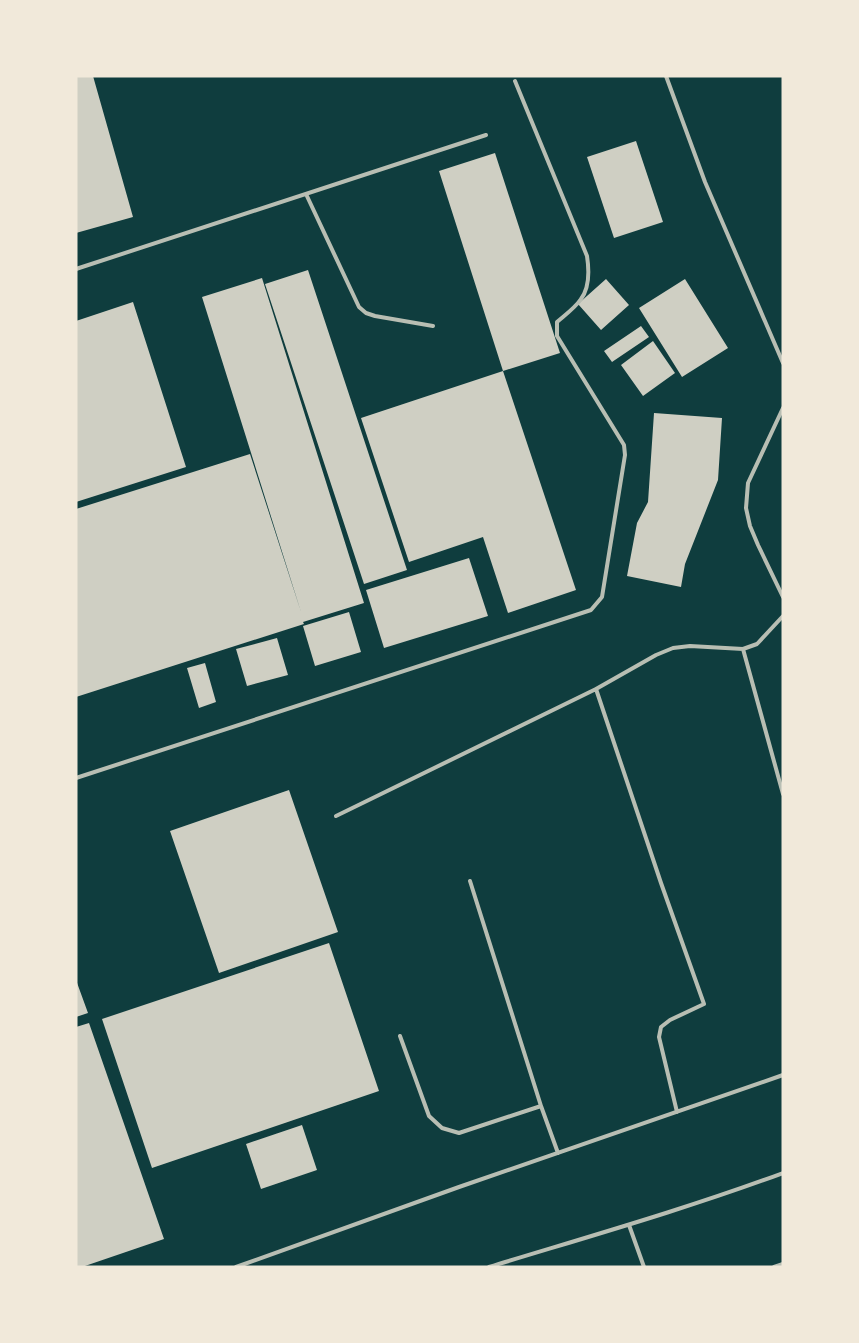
<svg xmlns="http://www.w3.org/2000/svg" width="859" height="1343" font-family="Commissioner,sans-serif">
<style>
.building{fill:#cfcfc3}
.lines{fill:none;stroke-linecap:round;stroke-linejoin:round}
.service{stroke:#b8beb3;stroke-width:4}
</style>
<rect width="100%" height="100%" fill="#0f3d3e"/>
<path class="building" d="M 76,76 L 93,76 L 133,217 L 76,233 Z
M 636,141 L 663,222 L 614,238 L 587,157 Z
M 495,153 L 560,353 L 503,371 L 439,171 Z
M 308,270 L 407,570 L 364,584 L 265,284 Z
M 262,278 L 364,603 L 303,622 L 304,624 L 76,697 L 76,509 L 250,454 L 301,612 L 202,297 Z
M 606,279 L 629,305 L 601,330 L 578,304 Z
M 685,279 L 728,348 L 682,377 L 639,308 Z
M 133,302 L 186,467 L 76,502 L 76,321 Z
M 641,326 L 649,337 L 612,362 L 604,351 Z
M 653,341 L 675,373 L 643,396 L 621,365 Z
M 503,371 L 576,590 L 508,613 L 483,537 L 409,562 L 361,418 Z
M 654,413 L 722,418 L 718,480 L 685,564 L 681,587 L 627,576 L 637,523 L 648,502 Z
M 469,558 L 488,616 L 384,648 L 366,590 Z
M 349,612 L 361,652 L 315,666 L 303,626 Z
M 277,638 L 288,675 L 247,686 L 236,649 Z
M 205,663 L 216,702 L 199,708 L 187,668 Z
M 289,790 L 338,932 L 219,973 L 170,831 Z
M 329,943 L 379,1091 L 152,1168 L 102,1019 Z
M 76,980 L 88,1013 L 76,1017 Z
M 89,1023 L 164,1239 L 82,1267 L 76,1267 L 76,1027 Z
M 302,1125 L 317,1170 L 261,1189 L 246,1144 Z"/>
<g class="lines">
<path class="service" d="M 666,76 L 705,182 L 783,363
M 306,194 L 359,307 L 366,313 L 375,316 L 433,326
M 76,269 L 486,135
M 783,408 L 748,483 L 746,508 L 750,526 L 758,545 L 783,597
M 743,649 L 783,794
M 596,689 L 661,883 L 704,1004 L 670,1020 L 661,1027 L 659,1037 L 677,1112
M 76,778 L 591,610 L 602,597 L 625,455 L 624,445 L 557,336 L 557,322 C 565,315 575,308 581,299 C 590,287 589,269 587,256 L 515,81
M 336,816 L 596,689 L 656,655 L 673,648 L 690,646 L 743,649 L 757,644 L 783,616
M 470,881 L 541,1106 L 558,1153
M 400,1036 L 429,1116 L 442,1128 L 459,1133 L 541,1106
M 629,1225 L 644,1267
M 236,1267 L 459,1187 L 783,1075
M 489,1267 C 587,1237 686,1209 783,1173
M 774,1267 L 783,1264"/>
</g>
<rect width="859" height="1343" fill="none" stroke="#f1e9da" stroke-width="155"/>
</svg>
